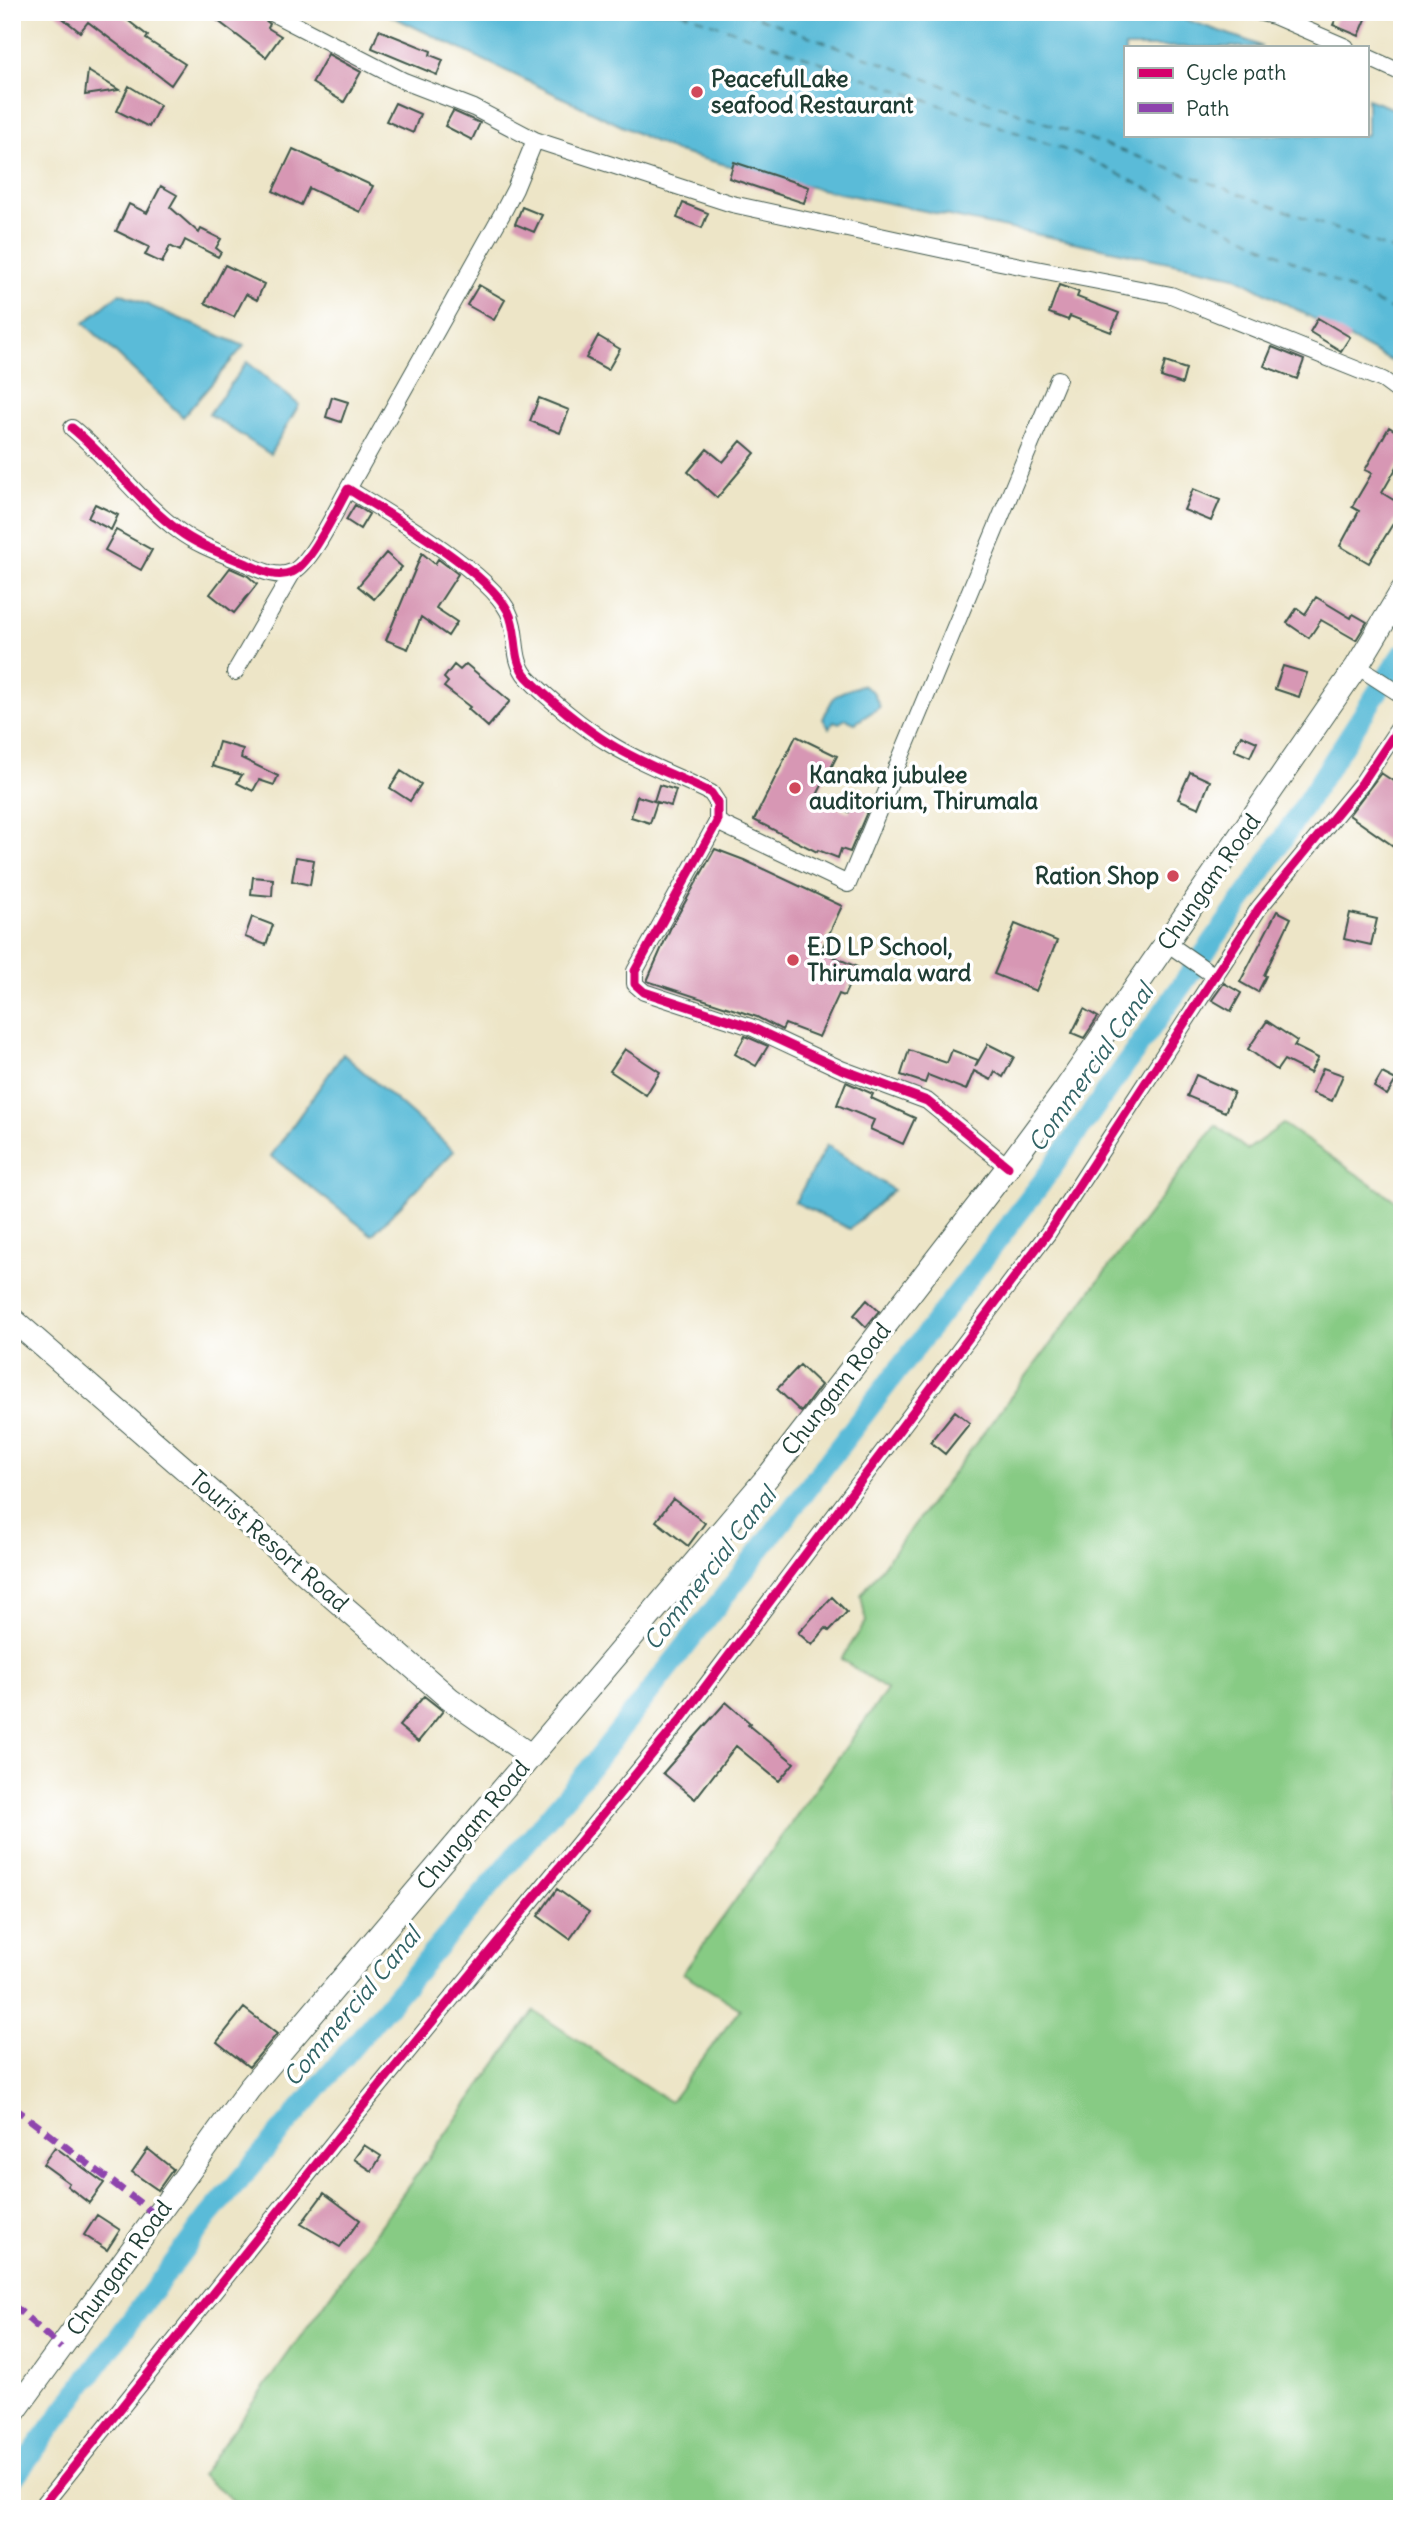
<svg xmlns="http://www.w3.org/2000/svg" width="1414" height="2521" font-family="Delius,sans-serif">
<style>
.green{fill:#87cb84;stroke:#53845c;stroke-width:2}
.water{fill:#5abbd8;stroke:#3c7c86;stroke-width:2}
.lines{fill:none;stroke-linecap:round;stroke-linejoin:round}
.canal{stroke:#5abbd8;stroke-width:21}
.ferry{stroke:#316365;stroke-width:2;stroke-dasharray:9 7;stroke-linecap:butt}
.building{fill:#d797b4}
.street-casing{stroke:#3e564a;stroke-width:18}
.secondary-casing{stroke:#3e564a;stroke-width:25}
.street{stroke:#fff;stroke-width:16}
.secondary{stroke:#fff;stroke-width:23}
.quiet{stroke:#8e44ad;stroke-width:7;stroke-dasharray:14 7;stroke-linecap:butt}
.cycleway-casing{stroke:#fff;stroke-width:13}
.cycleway{stroke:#d6006c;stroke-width:9}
.poi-dot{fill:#d1495b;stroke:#fff;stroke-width:2.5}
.labels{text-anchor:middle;stroke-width:7;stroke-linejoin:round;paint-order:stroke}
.poi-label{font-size:23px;font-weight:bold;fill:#1f3d34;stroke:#fff;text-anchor:start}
.street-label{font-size:23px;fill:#1f3d34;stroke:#fff}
.water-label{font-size:24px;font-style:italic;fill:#316365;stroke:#fff}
</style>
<rect width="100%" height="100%" fill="#fff"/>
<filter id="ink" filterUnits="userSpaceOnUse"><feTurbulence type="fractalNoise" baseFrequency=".0143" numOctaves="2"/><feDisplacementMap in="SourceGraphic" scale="14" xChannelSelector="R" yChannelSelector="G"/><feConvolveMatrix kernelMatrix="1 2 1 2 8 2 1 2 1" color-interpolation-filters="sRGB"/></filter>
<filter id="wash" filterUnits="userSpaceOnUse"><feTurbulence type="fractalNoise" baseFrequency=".00686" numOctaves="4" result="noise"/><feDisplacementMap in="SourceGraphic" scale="28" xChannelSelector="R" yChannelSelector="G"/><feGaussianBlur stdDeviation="1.57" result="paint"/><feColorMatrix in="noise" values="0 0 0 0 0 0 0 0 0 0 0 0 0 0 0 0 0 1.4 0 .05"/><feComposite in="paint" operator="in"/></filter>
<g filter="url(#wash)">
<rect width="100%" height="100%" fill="#ede5c7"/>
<path class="green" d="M 1283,1124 L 1402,1205 L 1402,2509 L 244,2509 L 201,2475 L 534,2011 L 670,2102 L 740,2009 L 683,1973 L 887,1690 L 841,1659 L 866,1622 L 861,1595 L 1216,1125 L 1247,1150 Z"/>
<path class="water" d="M 383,12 L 1164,12 L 1251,42 L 1262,47 L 1125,47 L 1125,135 L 1367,135 L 1367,99 L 1402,112 L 1402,367 L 1235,276 L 801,185 L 674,151 Z
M 120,293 L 244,346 L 183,417 L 84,323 Z
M 247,362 L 299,405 L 270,454 L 209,414 Z
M 862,685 L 873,692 L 880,707 L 855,723 L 846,719 L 839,723 L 834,721 L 829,728 L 823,719 C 836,690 834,695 862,685 Z
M 343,1054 L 454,1151 L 372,1235 L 271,1156 Z
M 827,1145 L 893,1190 L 850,1229 L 795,1202 Z"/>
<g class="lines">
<path class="canal" d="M 12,2480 L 208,2217 L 590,1768 L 747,1567 L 1040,1185 L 1255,882 L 1402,654"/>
<path class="ferry" d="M 681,12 L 1082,156 L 1402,315
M 743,12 L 1398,252 L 1402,256"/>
</g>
<g id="blocks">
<path class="building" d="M 55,12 L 117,12 L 148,36 L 146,39 L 185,64 L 171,85 L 88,22 L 80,32 Z
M 206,12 L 255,12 L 270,24 L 268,28 L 281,36 L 266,57 Z
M 1339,12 L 1369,12 L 1359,36 L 1333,25 Z
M 379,30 L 431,51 L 430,55 L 443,60 L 437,75 L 372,48 Z
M 328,54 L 361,72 L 344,102 L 312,83 Z
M 88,71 L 119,90 L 85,95 Z
M 129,86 L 160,105 L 149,127 L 117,111 Z
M 395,103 L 420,114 L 413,133 L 386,121 Z
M 453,111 L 480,123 L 472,140 L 445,126 Z
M 293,149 L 373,186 L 360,212 L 309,188 L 301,205 L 273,191 Z
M 734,162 L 809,187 L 804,203 L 729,178 Z
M 161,186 L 177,195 L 170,207 L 199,233 L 201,229 L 221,239 L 216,248 L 221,252 L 218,257 L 185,240 L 180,251 L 170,246 L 162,263 L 145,255 L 149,247 L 116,231 L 129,204 L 147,213 Z
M 683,203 L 708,213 L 702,228 L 677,218 Z
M 522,207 L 542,215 L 534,232 L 515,224 Z
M 225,265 L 264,284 L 257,300 L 246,294 L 234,317 L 205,303 Z
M 479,285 L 505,300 L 494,320 L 467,305 Z
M 1059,285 L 1079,292 L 1077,297 L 1119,313 L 1111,332 L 1070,316 L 1068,320 L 1049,313 Z
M 1318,318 L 1350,337 L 1341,351 L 1310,332 Z
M 598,336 L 620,349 L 608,370 L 586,358 Z
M 1272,347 L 1304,360 L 1297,379 L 1264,366 Z
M 1165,362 L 1186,369 L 1182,384 L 1161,377 Z
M 332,397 L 348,402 L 341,422 L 326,417 Z
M 539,398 L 569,410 L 560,433 L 530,421 Z
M 1389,427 L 1402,435 L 1402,458 L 1382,493 L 1402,505 L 1402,509 L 1369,563 L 1340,546 L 1359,511 L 1352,507 L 1372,473 L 1365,470 Z
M 741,441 L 755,453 L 717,498 L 688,472 L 707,449 L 723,462 Z
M 1193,489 L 1220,500 L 1211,521 L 1184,510 Z
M 95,504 L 118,515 L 111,530 L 88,518 Z
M 355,505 L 369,514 L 360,529 L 346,520 Z
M 116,530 L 152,550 L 141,570 L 105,550 Z
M 386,553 L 402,567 L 374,599 L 358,586 Z
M 422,553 L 435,564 L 438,559 L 458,574 L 436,608 L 457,622 L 448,636 L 421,617 L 408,649 L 386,640 Z
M 230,568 L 248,576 L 257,584 L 234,613 L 210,594 Z
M 1316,597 L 1351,618 L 1353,614 L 1367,622 L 1356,640 L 1321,620 L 1309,638 L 1287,623 L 1297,608 L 1305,614 Z
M 466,664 L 510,701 L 488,727 L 468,709 L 470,707 L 444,687 L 448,682 L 444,678 L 454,665 L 460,670 Z
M 1283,666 L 1307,673 L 1299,697 L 1275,689 Z
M 1241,735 L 1257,742 L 1250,757 L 1234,750 Z
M 796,736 L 837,756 L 815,799 L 849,812 L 853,800 L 870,805 L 850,852 L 841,849 L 838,858 L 818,850 L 817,852 L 754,820 Z
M 219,742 L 243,749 L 241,758 L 278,776 L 274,785 L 259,780 L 253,791 L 237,783 L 242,775 L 212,766 Z
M 401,771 L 421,784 L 410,801 L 390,788 Z
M 1190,772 L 1210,781 L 1199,808 L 1178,799 Z
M 1381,773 L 1402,787 L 1402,852 L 1349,815 Z
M 659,785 L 676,790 L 671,806 L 654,801 Z
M 637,796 L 657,802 L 650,823 L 631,817 Z
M 715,849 L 744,860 L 842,906 L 821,951 L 857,967 L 844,996 L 839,994 L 819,1037 L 785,1024 L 782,1030 L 757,1017 L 647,981 L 670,929 Z
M 296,857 L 314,860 L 310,885 L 292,881 Z
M 253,877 L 273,879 L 272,896 L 251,894 Z
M 1277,911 L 1291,918 L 1264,975 L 1266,976 L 1258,992 L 1240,982 Z
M 1350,913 L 1377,919 L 1371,945 L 1344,939 Z
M 252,917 L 273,925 L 266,945 L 245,937 Z
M 1015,924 L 1057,941 L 1036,991 L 994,974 Z
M 1224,983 L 1241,993 L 1231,1011 L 1212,1000 Z
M 1084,1009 L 1098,1017 L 1084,1038 L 1072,1033 Z
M 1267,1021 L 1297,1041 L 1294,1046 L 1318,1058 L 1310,1073 L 1284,1060 L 1277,1070 L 1248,1049 Z
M 745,1036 L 768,1046 L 756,1066 L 735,1054 Z
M 988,1044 L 1014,1057 L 1003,1077 L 995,1072 L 991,1080 L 974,1071 L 966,1090 L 928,1075 L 925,1083 L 901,1075 L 909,1050 L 947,1063 L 952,1050 L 978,1060 L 975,1067 Z
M 625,1049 L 660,1072 L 646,1095 L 610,1071 Z
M 1323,1068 L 1343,1075 L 1332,1101 L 1312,1093 Z
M 1382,1073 L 1396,1080 L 1387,1095 L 1374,1087 Z
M 1196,1075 L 1234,1092 L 1225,1112 L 1187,1096 Z
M 846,1082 L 873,1094 L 871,1098 L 915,1118 L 903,1144 L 870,1129 L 874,1120 L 837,1105 Z
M 867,1300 L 879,1311 L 866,1327 L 854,1315 Z
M 800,1365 L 821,1385 L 801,1412 L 777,1389 Z
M 955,1411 L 970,1423 L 945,1454 L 930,1442 Z
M 673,1499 L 705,1523 L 688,1546 L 656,1521 Z
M 832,1597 L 847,1612 L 829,1631 L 826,1628 L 812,1645 L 798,1633 Z
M 424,1696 L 443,1711 L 418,1742 L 399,1726 Z
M 726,1702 L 750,1723 L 748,1725 L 794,1763 L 779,1781 L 736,1746 L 695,1799 L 663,1773 Z
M 557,1889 L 589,1912 L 570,1939 L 538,1916 Z
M 244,2008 L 277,2034 L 249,2067 L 217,2042 Z
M 364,2145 L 381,2156 L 372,2171 L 354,2159 Z
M 55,2147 L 104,2183 L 89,2203 L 67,2186 L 69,2183 L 43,2164 Z
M 148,2149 L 173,2169 L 158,2190 L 132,2172 Z
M 324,2193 L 360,2220 L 340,2247 L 301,2224 Z
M 97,2215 L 120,2230 L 107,2250 L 84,2235 Z"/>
</g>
</g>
<g filter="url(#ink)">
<use href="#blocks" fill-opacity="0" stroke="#3e564a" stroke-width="2"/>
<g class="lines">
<g class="street-casing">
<path id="street" d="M 270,12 L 404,81 L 474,108 L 535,140 L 732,204 L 1000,262 L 1171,295 L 1383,380 L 1402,394
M 1257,12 L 1274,16 L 1346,47
M 1367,57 L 1402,73
M 72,428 C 110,459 139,502 179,531 C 199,546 224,554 247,564 C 260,570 277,579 292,572 C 311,564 337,508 348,489 C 389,514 487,571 508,611 C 519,632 511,659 527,677 C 547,698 585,729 610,744 C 642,764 678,776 711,793 L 717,802 L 717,822 L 635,971 L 635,984 L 644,992 L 751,1027 L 841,1069 L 927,1101 L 1008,1167
M 348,489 L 502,214 L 515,189 L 535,140
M 1357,666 L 1402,695
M 235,672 L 293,572
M 717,822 L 848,884 L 1058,379
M 1167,943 L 1216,977
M 40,2509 L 358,2112 L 681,1719 L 1048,1233 L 1259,908 L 1362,783 L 1402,723"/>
</g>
<g class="secondary-casing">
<path id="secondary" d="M 12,1319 L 450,1699 L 531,1756
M 12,2415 L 249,2089 L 770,1474 L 1008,1167 L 1065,1090 L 1357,666 L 1402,591"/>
</g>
<use href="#street" class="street"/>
<use href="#secondary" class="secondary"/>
<path class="quiet" d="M 12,2106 L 157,2216
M 12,2304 L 61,2348"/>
<g class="cycleway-casing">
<path id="cycleway" d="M 72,428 C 110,459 139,502 179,531 C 199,546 224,554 247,564 C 260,570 277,579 292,572 C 311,564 337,508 348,489 C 389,514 487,571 508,611 C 519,632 511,659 527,677 C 547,698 585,729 610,744 C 642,764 678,776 711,793 L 717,802 L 717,822 L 635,971 L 635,984 L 644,992 L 751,1027 L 841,1069 L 927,1101 L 1008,1167
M 40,2509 L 358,2112 L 681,1719 L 1048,1233 L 1259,908 L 1362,783 L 1402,723"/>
</g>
<use href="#cycleway" class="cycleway"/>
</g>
</g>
<g class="poi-dot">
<circle cx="697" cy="92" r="7"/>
<circle cx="795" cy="788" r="7"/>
<circle cx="1173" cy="876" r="7"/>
<circle cx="793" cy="960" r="7"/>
</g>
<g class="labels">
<g class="poi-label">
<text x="711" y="87">PeacefulLake<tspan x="711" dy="26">seafood Restaurant</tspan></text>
<text x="809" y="783">Kanaka jubulee<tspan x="809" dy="26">auditorium, Thirumala</tspan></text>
<text x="1159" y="884" text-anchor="end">Ration Shop</text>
<text x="807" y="955">E.D LP School,<tspan x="807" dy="26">Thirumala ward</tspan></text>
</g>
<g class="street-label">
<text transform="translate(1209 882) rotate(-55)" y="8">Chungam Road</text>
<text transform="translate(836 1389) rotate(-52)" y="8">Chungam Road</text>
<text transform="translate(269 1541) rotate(41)" y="8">Tourist Resort Road</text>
<text transform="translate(473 1825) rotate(-50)" y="8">Chungam Road</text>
<text transform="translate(119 2268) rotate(-54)" y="8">Chungam Road</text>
</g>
<g class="water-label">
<text transform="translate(1091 1068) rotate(-55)" y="8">Commercial Canal</text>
<text transform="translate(710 1569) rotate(-52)" y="8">Commercial Canal</text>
<text transform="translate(352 2007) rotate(-50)" y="8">Commercial Canal</text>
</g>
</g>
<rect width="1414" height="2521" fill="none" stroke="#fff" stroke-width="42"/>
<rect x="1124" y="46" width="245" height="91" fill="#ffffff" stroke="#a5b1ae" stroke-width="2"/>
<rect x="1138" y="68" width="35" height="10" fill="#d6006c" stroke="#a5b1ae" stroke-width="2"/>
<text x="1186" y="80" font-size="21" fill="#1f3d34">Cycle path</text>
<rect x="1138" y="103" width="35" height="10" fill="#8e44ad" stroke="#a5b1ae" stroke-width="2"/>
<text x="1186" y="116" font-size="21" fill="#1f3d34">Path</text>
</svg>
